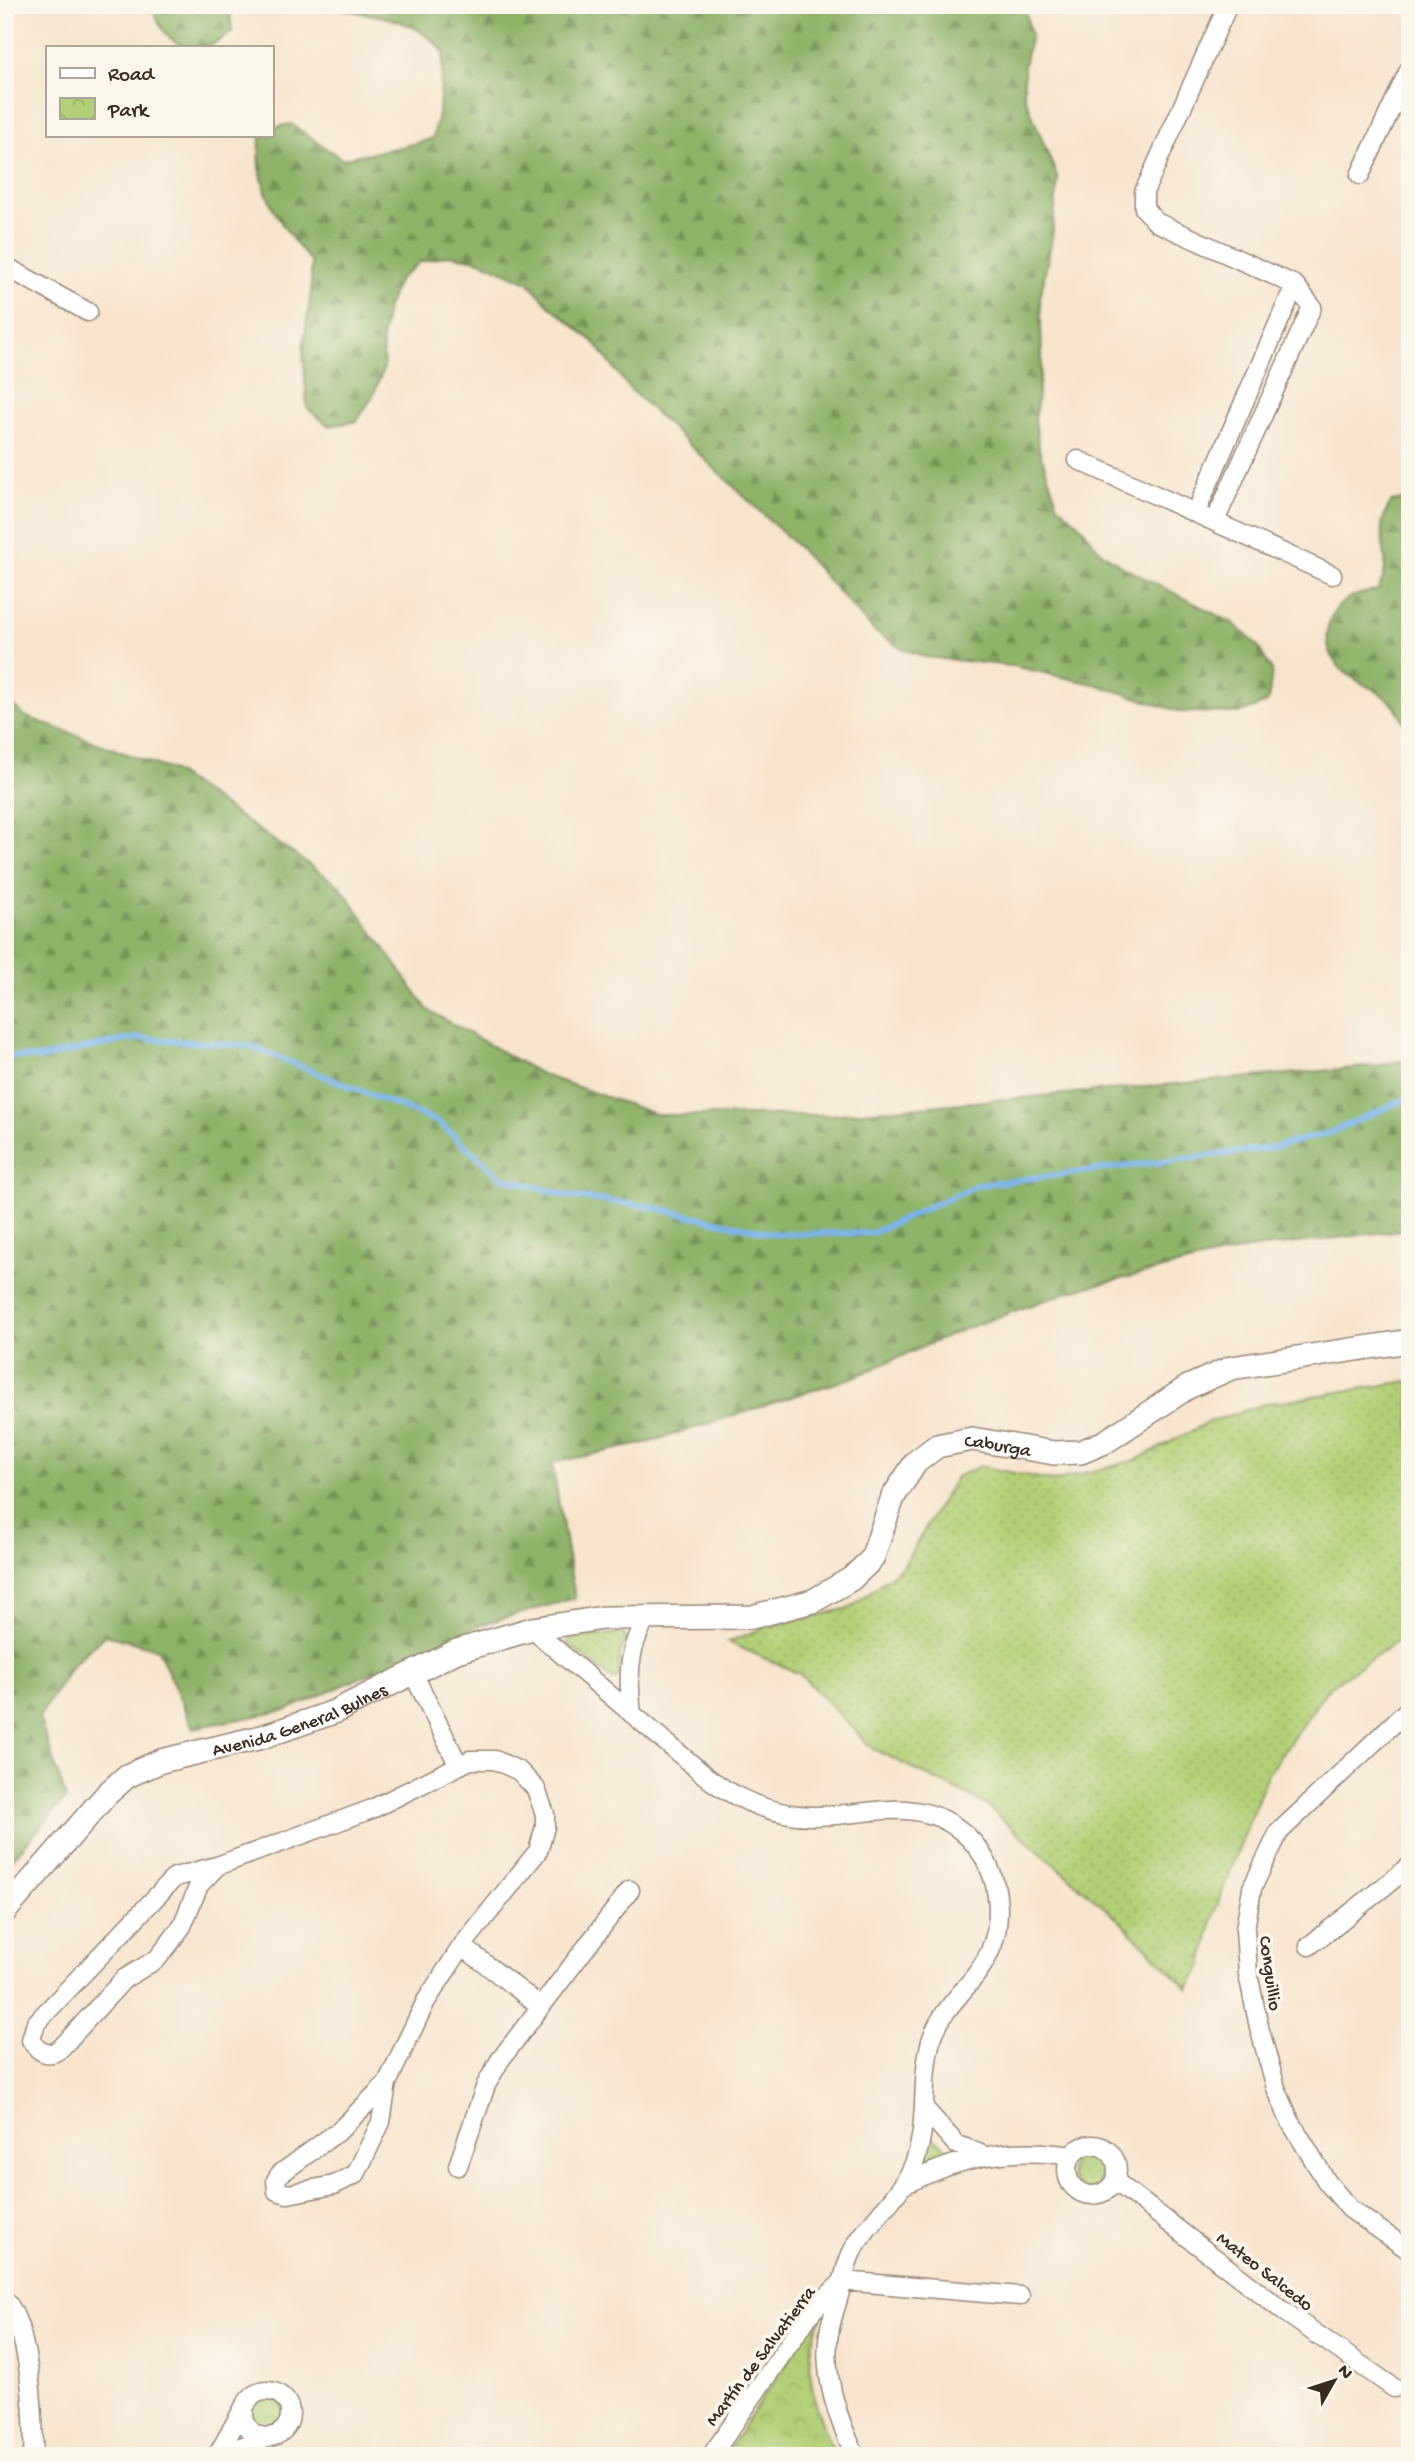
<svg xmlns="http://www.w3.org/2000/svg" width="1415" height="2461" font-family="'Gochi Hand',sans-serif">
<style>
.grass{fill:url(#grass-dots);stroke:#767d4a;stroke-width:2}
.forest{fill:url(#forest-firs);stroke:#646e43;stroke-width:2}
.park{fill:url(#park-crowns);stroke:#767d4a;stroke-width:2}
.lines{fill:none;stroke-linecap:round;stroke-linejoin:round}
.stream{stroke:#7ab6ec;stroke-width:6}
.minor-casing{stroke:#998776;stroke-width:21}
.tertiary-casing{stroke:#998776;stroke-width:26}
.minor{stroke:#fff;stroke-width:18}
.tertiary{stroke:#fff;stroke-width:23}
.labels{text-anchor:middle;stroke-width:7;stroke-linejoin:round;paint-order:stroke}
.street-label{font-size:19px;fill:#3b2a1e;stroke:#fbf7ec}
</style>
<defs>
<pattern id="grass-dots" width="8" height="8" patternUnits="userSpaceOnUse" patternTransform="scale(1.75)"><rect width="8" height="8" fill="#b2d077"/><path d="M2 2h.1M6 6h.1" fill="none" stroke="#9ab366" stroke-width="1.8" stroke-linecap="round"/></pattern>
<pattern id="forest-firs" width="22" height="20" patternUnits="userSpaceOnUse" patternTransform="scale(1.75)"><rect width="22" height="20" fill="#8db268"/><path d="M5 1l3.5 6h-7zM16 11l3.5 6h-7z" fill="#749155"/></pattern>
<pattern id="park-crowns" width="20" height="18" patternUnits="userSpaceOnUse" patternTransform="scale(1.75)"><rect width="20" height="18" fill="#b2d077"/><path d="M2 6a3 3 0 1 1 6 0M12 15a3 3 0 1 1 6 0" fill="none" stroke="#9ab366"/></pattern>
</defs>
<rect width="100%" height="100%" fill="#fbf7ec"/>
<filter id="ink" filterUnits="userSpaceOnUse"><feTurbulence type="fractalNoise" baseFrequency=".0143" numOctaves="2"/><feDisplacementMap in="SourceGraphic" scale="14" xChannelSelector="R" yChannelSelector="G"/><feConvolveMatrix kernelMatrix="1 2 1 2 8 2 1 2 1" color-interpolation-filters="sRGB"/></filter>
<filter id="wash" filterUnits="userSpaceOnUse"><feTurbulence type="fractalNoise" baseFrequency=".00686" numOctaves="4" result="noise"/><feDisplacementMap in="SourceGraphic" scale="28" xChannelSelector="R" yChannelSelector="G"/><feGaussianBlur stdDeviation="1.57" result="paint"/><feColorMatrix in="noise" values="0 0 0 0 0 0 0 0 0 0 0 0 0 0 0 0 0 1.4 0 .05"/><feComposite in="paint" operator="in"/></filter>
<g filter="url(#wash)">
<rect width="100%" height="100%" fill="#f7e4cd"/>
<path class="grass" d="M 1410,1381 L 1410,1633 L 1329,1687 L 1267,1775 L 1214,1914 L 1202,1965 L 1188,1989 L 1119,1920 L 982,1802 L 873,1749 L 800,1674 L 728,1642 L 766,1627 L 850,1608 L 903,1566 L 956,1477 L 980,1466 L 1054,1481 L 1136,1460 L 1209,1422 L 1268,1403 Z
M 622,1633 L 627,1639 L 620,1653 L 618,1678 L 613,1680 L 567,1643 L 568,1639 Z
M 933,2138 L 949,2150 L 949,2154 L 931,2164 L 925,2160 L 929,2140 Z
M1071 2170a21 21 0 1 1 42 0a21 21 0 1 1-42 0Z"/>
<path class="forest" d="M 152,5 L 229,5 L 232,32 C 225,36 216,44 208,46 C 177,54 159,32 152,5 Z
M 331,5 L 1024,5 L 1031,35 L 1024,65 L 1024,95 L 1058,179 L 1052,238 L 1040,297 L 1042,359 L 1035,419 L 1039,449 L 1058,505 L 1080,525 L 1099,550 L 1123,567 L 1233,623 L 1257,645 L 1272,671 L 1268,702 L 1241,713 L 1181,712 L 1098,685 L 1013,666 L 925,657 L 899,647 L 874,631 L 799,548 L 629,388 L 595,343 L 549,305 L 528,282 L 478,260 L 449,255 L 420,262 L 399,279 L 387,307 L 382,338 L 384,367 L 373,396 L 357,421 L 329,426 L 307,408 L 303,349 L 311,293 L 311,262 C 279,225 252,185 261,135 L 271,135 L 271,128 L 291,124 L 342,159 C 373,151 403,149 433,138 L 439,110 L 444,52 C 410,12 375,20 331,5 Z
M 1410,499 L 1410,752 C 1405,735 1408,722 1395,707 C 1382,690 1362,686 1346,673 C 1322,655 1320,617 1347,599 C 1355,594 1369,592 1378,590 C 1398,551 1368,541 1391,502 Z
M 5,697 L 24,716 L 173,771 L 340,886 L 428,1010 L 543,1075 L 658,1115 L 828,1115 L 1376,1066 L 1410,1059 L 1410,1229 L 1247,1249 L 1074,1290 L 964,1329 L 854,1377 L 650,1442 L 552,1463 L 575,1598 L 480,1625 L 287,1710 L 193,1728 L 158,1649 L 105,1635 L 73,1664 L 39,1717 L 66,1798 L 5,1867 Z"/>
<path class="park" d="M 826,2304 C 821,2317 815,2332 812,2345 C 805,2383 820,2422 835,2456 L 724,2456 Z
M248 2414a18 18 0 1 1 36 0a18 18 0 1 1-36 0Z"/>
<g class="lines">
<path class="stream" d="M 5,1056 L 40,1058 L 136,1038 L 250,1046 L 438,1122 L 501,1177 L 568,1196 L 646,1206 L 775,1234 L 872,1233 L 977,1185 L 1270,1148 L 1329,1133 L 1410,1097"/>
</g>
</g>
<g filter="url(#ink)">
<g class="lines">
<g class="minor-casing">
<path id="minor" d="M 1360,175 L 1410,68
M 5,266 L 88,312
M 1078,460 L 1332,575
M 1196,512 L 1295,285
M 1215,521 L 1312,307 L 1295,285 L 1156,222 L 1144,208 L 1144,192 L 1228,5
M 532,1629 L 708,1778 C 739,1801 772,1815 811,1816 C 867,1817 920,1792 967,1836 C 1004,1872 1008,1931 978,1972 C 961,1995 940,2012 931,2041 C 920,2080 929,2122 915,2161 C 903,2196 869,2219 852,2252 C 846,2264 843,2279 840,2292 C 836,2306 831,2320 829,2333 C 822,2373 838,2421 856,2456
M 413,1673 L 458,1764
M 1410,1708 L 1279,1832 L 1252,1888 L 1245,1929 L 1248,1974 L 1259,2027 L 1276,2088 L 1290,2121 L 1327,2182 L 1350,2209 L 1410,2251
M 632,1714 C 628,1679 627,1650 646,1619
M 217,1866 L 372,1809 L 470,1760 L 495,1760 L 519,1771 L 536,1789 L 545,1814 L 545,1827 L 538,1851 L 462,1946 L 426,2001 L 387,2083 L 340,2130 L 280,2174 L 276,2180 L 277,2191 L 288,2194 L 334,2185 L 356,2174 L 381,2122 L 387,2083
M 217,1866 L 199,1885 L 182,1926 L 169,1944 L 157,1959 L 124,1979 L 60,2049 C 48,2058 38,2052 31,2040 L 36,2023 L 175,1877 Z
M 462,1946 L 540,2006
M 1309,1946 L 1410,1866
M 925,2109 L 956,2144 L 983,2155
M1067 2170a25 25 0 1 1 50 0a25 25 0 1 1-50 0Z
M 458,2166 L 486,2085 L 500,2060 L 630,1890
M 1115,2181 L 1282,2310 L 1394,2388
M 904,2185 C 959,2157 1011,2146 1072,2156
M 5,2300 C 30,2328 35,2419 33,2456
M244 2414a23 23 0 1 1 46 0a23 23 0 1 1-46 0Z
M 217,2455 L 270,2437
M 217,2456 L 244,2407
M 711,2456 L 812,2311 L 843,2281 L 1020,2296"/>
</g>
<g class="tertiary-casing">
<g id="tertiary">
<path id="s1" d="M 5,1911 L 107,1794 L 127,1776 L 161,1761 L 262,1737 L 334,1712 L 457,1651 L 532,1629 L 603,1618 L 752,1617 L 813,1601 L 851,1579 L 872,1559 L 893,1497 L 916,1462 L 937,1446 L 972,1439 L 1054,1453 L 1081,1452 L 1105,1442 L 1188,1387 L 1231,1368 L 1410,1341"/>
</g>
</g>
<use href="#minor" class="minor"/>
<use href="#tertiary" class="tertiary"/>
</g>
</g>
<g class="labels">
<g class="street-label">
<text dy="7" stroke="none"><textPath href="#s1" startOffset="1167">Caburga</textPath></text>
<text dy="7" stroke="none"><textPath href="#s1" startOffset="364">Avenida General Bulnes</textPath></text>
<text transform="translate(1272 1973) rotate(82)" y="7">Conguillio</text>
<text transform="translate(1266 2270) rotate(38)" y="7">Mateo Salcedo</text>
<text transform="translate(759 2355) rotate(-53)" y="7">Martín de Salvatierra</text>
</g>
</g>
<rect width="1415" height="2461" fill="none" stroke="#fbf7ec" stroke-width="28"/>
<rect x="46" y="46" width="228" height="91" fill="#fbf7ec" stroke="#aea59a" stroke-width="2"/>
<rect x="60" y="68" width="35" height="10" fill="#ffffff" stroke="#aea59a" stroke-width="2"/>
<text x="108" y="80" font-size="21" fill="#3b2a1e">Road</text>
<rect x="60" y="98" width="35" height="21" fill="url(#park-crowns)" stroke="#aea59a" stroke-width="2"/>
<text x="108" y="116" font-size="21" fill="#3b2a1e">Park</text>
<g transform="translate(1334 2381) rotate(51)" stroke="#fbf7ec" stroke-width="5" paint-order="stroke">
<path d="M0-5L12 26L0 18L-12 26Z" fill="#3b2a1e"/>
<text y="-10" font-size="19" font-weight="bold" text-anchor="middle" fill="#3b2a1e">N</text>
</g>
</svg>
